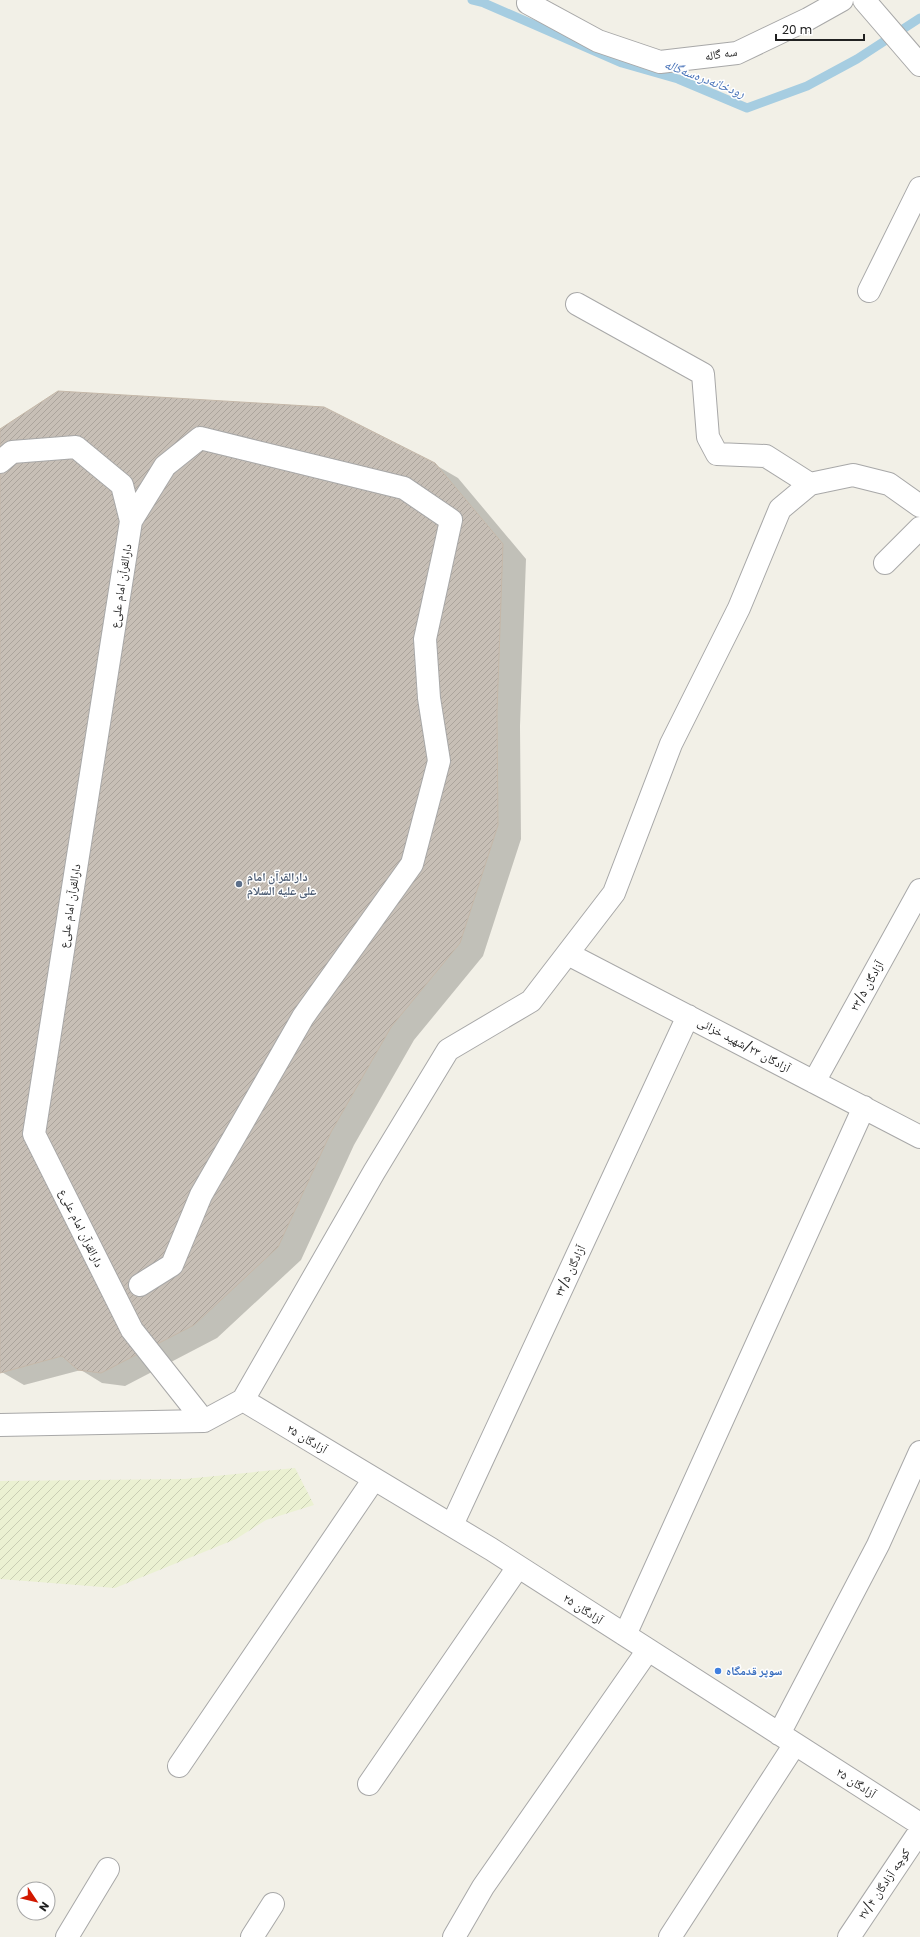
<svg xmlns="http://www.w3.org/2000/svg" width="920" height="1937" font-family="Poppins,'Noto Naskh Arabic',sans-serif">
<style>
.farmland{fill:url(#farmland-furrows)}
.shadow{fill:#0003}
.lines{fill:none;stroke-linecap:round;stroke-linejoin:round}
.stream{stroke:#a6cde1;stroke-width:9}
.building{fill:url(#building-hatch);stroke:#c5b8a9}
.minor-casing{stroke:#a8a8a8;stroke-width:24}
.minor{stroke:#fff;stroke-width:22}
.service-dot{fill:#5c6f8a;stroke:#fff;stroke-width:1.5}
.shop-dot{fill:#3f7fe0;stroke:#fff;stroke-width:1.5}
.labels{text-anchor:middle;stroke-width:3;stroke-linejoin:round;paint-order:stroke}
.street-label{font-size:12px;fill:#212121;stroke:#fff}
.service-label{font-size:12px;font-weight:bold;fill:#4e5e75;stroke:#fff;text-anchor:start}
.shop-label{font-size:12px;font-weight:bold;fill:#366cbe;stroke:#fff;text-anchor:start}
.water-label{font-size:13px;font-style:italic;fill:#4772b8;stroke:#fff}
</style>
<defs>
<pattern id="farmland-furrows" width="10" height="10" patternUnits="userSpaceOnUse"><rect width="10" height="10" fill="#ebf1d2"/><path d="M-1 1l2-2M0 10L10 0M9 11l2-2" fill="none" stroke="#c9ceb4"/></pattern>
<pattern id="building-hatch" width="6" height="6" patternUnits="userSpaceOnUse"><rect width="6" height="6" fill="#c7bfb6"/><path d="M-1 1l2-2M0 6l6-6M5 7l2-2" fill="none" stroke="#aba49c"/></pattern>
</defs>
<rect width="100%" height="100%" fill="#f2f0e7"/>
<path class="farmland" d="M 295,1468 L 314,1505 L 266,1520 L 236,1539 L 115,1588 L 0,1579 L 0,1481 L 185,1479 Z"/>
<path class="shadow" d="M 0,430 L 434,464 L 458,478 L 526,559 L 520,726 L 521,839 L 483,956 L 414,1040 L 354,1145 L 301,1260 L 217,1338 L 125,1386 L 102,1383 L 81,1370 L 24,1385 L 0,1371 Z"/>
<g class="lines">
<path class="stream" d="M 472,0 L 484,3 L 622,63 L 678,79 L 747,108 L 807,86 L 857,59 L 920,18"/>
</g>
<path class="building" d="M 58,391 L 324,407 L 435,463 L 503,544 L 497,712 L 498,825 L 460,943 L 391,1027 L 331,1132 L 278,1247 L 194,1325 L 101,1373 L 78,1370 L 62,1356 L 0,1373 L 0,429 Z"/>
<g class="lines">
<g class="minor-casing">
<path id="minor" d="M 864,0 L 920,65
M 528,3 L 598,41 L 660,62 L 737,53 L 808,19 L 842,0
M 869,291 L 920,188
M 577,304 L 703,374 L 708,437 L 717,454 L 766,456 L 810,484
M 0,462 L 12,452 L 76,447 L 122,485 L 131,521 L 34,1134 L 132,1330 L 204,1421
M 131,521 L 165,466 L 200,438 L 404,488 L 451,520 L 425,639 L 429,698 L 439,761 L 412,864 L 303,1017 L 201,1195 L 172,1265 L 140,1285
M 885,563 L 920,528
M 568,954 L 920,1137
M 814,1082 L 920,890
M 243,1400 L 491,1549 L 920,1824
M 0,1425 L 204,1421 L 243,1400 L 374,1172 L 448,1050 L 531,1001 L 614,893 L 671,744 L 739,608 L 780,509 L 810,484 L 853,475 L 889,484 L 920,506
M 452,1525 L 688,1016
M 625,1635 L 864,1107
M 779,1734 L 878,1545 L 920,1452
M 179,1766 L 374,1479
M 369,1784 L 518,1567
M 67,1937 L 108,1869
M 252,1937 L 273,1904
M 454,1937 L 483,1887 L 648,1650
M 670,1937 L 795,1744
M 849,1937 L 920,1831"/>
</g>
<use href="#minor" class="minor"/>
</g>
<circle class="service-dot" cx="239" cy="884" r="4"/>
<circle class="shop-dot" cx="718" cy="1671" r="4"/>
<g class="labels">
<g class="street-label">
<text transform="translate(721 54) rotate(-9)" y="4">سه گاله</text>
<text transform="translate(121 586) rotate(-81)" y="4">دارالقرآن امام علی‌ع</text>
<text transform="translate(70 906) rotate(-81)" y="4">دارالقرآن امام علی‌ع</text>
<text transform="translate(867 986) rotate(-61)" y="4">آزادگان ۲۳/۵</text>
<text transform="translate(744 1045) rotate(28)" y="4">آزادگان ۲۳/شهید خزائی</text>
<text transform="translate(81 1228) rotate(64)" y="4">دارالقرآن امام علی‌ع</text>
<text transform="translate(570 1271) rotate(-65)" y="4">آزادگان ۲۳/۵</text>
<text transform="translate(307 1439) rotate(31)" y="4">آزادگان ۲۵</text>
<text transform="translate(583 1609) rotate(33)" y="4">آزادگان ۲۵</text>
<text transform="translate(856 1783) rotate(33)" y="4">آزادگان ۲۵</text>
<text transform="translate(884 1884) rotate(-56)" y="4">کوچه آزادگان ۲۷/۴</text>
</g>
<g class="service-label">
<text x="247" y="881">دارالقرآن امام<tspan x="247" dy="14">علی علیه السلام</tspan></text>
</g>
<g class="shop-label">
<text x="726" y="1675">سوپر قدمگاه</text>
</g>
<g class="water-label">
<text transform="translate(705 78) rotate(21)" y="5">رودخانه‌دره‌سه‌گاله</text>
</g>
</g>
<g transform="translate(36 1901) rotate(125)"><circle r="19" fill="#ffffff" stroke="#a6a6a6"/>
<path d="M0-3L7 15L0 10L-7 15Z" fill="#d21800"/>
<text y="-6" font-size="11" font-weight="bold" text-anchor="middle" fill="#212121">N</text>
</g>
<path d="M776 34v6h88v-6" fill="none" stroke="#212121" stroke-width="2"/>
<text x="782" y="34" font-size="12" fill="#212121" stroke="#ffffff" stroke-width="3" paint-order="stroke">20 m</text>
</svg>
